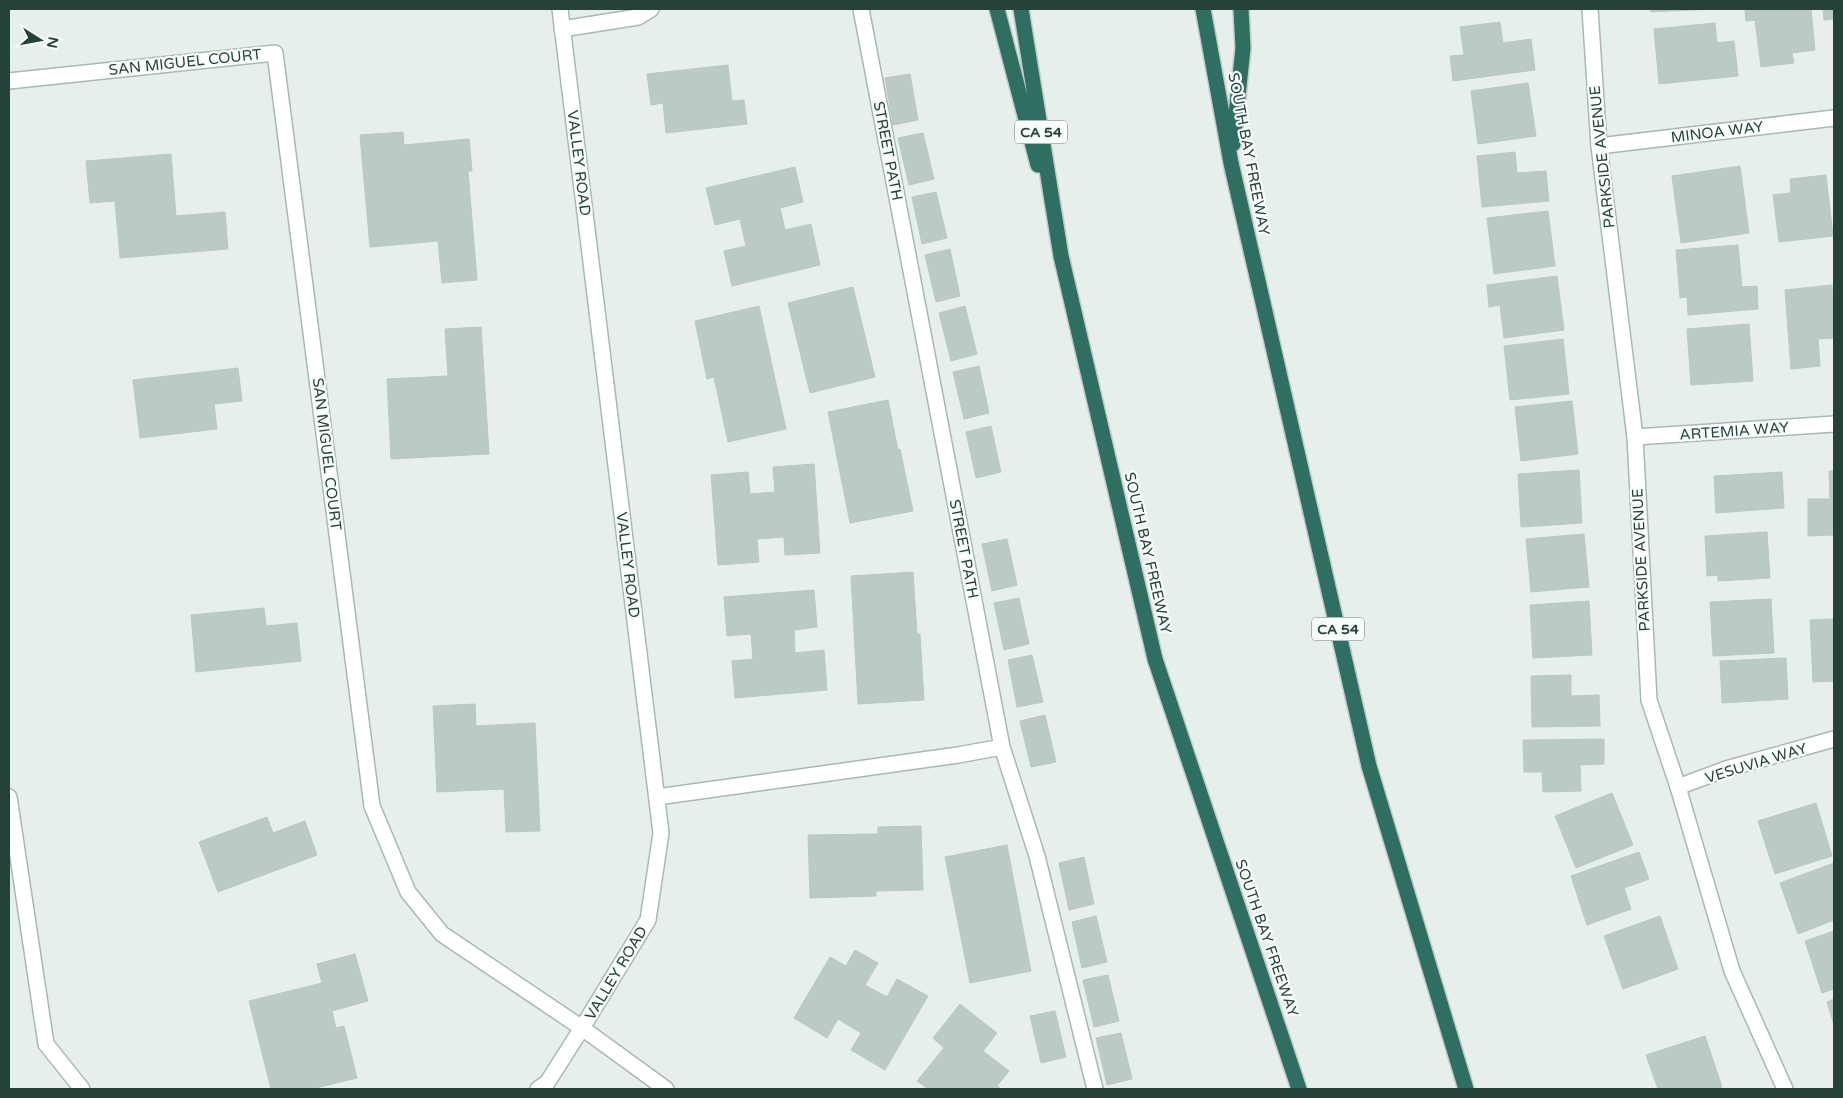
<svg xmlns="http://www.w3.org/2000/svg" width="1843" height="1098" font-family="'Varela Round',sans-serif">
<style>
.building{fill:#bbcac4;stroke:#b8c9c2}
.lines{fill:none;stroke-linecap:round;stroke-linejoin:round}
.lane-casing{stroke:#a8b8b2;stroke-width:18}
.street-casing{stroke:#a8b8b2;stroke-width:18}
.secondary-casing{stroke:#a4bbb3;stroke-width:18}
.highway-casing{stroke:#c2cac8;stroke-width:18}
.lane{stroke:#fff;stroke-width:15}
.street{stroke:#fff;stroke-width:15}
.secondary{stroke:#fff;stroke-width:15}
.highway{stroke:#2f6f62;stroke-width:15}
.labels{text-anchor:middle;stroke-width:4.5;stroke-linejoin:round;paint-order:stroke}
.shield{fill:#f7fbf9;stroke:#637a73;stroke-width:1}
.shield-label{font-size:14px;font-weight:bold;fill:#24423a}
.street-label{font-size:15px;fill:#24423a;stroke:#f7fbf9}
</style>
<rect width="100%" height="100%" fill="#e6efeb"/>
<path class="building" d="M 1651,9 L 1711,9 L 1651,12 Z
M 1745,9 L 1811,9 L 1815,50 L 1792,53 L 1794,63 L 1761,67 L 1755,20 L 1746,21 Z
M 1823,9 L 1834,9 L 1834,19 L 1824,20 Z
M 1500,22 L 1503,43 L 1531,39 L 1535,70 L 1453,81 L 1450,56 L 1464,55 L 1460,27 Z
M 1715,23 L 1717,43 L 1734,41 L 1738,76 L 1659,84 L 1654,29 Z
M 728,65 L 732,101 L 744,100 L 747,124 L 666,133 L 663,103 L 651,105 L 647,74 Z
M 910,74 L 918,120 L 893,125 L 885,78 Z
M 1528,83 L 1536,136 L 1478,144 L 1471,91 Z
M 403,132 L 404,145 L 469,139 L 472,171 L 468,171 L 477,280 L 442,283 L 438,241 L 370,247 L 360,135 Z
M 923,133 L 934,179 L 909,185 L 898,138 Z
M 1515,152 L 1517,173 L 1546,171 L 1549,201 L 1482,207 L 1477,156 Z
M 171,154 L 176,216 L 225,212 L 228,249 L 120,258 L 115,201 L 90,203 L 86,161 Z
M 1740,166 L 1749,233 L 1681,243 L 1672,176 Z
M 795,167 L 803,202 L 780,208 L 785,230 L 811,224 L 820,265 L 732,286 L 724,251 L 746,246 L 740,219 L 715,225 L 706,188 Z
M 1826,175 L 1833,236 L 1779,242 L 1773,195 L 1791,193 L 1790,179 Z
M 936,192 L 947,238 L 922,244 L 912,197 Z
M 1548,211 L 1555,266 L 1494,274 L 1487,218 Z
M 1738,245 L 1742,287 L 1757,286 L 1758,309 L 1688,315 L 1687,297 L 1680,298 L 1676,250 Z
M 950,249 L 960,296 L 936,302 L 925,255 Z
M 1557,276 L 1564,330 L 1504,338 L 1500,305 L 1489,307 L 1487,285 Z
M 1832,285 L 1834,338 L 1818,339 L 1820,366 L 1791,369 L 1785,290 Z
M 853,287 L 875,377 L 810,393 L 788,303 Z
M 759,306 L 786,429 L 728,442 L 714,377 L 707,379 L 695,321 Z
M 965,306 L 977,354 L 951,361 L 939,313 Z
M 1749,324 L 1753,381 L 1691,385 L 1687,329 Z
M 481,327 L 489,454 L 391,459 L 387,379 L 448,376 L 445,329 Z
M 1563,339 L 1569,394 L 1510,400 L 1504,346 Z
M 979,366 L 989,413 L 964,419 L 953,372 Z
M 238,368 L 242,401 L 214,404 L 217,429 L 140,438 L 133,380 Z
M 888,400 L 898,450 L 900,449 L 913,511 L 850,523 L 828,412 Z
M 1572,401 L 1578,454 L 1521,461 L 1515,407 Z
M 991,426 L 1001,472 L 976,478 L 966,432 Z
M 814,464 L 820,553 L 785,555 L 784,537 L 757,539 L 759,562 L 718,565 L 711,475 L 748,472 L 750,494 L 775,492 L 773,467 Z
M 1579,470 L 1582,523 L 1521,527 L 1518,474 Z
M 1829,471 L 1834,471 L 1834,535 L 1808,536 L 1808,499 L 1830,499 Z
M 1782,472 L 1784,508 L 1716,513 L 1714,476 Z
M 1767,532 L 1770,578 L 1718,581 L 1718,575 L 1707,576 L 1705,536 Z
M 1584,534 L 1589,587 L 1531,592 L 1526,539 Z
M 1007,539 L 1017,585 L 992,591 L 982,544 Z
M 913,572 L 917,634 L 920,634 L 924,700 L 858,704 L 851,576 Z
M 814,590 L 817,627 L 794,630 L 795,653 L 824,650 L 827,690 L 735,698 L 732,661 L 753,659 L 751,634 L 727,636 L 724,597 Z
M 1019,598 L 1029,644 L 1004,650 L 994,603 Z
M 1771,599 L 1774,653 L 1713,656 L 1710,602 Z
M 1589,601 L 1592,655 L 1533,658 L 1530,605 Z
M 264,608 L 266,626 L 297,623 L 301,661 L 196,672 L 191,615 Z
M 1834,619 L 1834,681 L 1813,682 L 1810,620 Z
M 1032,655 L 1043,702 L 1017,707 L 1008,660 Z
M 1786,658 L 1788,699 L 1722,703 L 1720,661 Z
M 1571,675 L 1571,696 L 1599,695 L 1600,726 L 1532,727 L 1531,676 Z
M 475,704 L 476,726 L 535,723 L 540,831 L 506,832 L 504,789 L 437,792 L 433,706 Z
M 1045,715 L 1056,762 L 1031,767 L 1020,721 Z
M 1604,739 L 1604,764 L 1580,765 L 1581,791 L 1543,792 L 1542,772 L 1524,772 L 1523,740 Z
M 1612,793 L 1633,845 L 1576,868 L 1555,816 Z
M 1816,803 L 1832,856 L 1775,874 L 1758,821 Z
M 267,817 L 273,833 L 305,821 L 317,855 L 218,892 L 199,842 Z
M 921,826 L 923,890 L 876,891 L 876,896 L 810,898 L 808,835 L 878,834 L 878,827 Z
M 1007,845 L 1031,971 L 970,983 L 945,857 Z
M 1639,852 L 1649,879 L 1624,888 L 1631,909 L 1587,925 L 1571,876 Z
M 1084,857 L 1094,904 L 1069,910 L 1059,863 Z
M 1834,863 L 1834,920 L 1798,934 L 1780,883 Z
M 1096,916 L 1107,962 L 1082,968 L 1072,922 Z
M 1660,916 L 1678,969 L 1623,989 L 1604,936 Z
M 1834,931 L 1834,989 L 1822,993 L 1805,941 Z
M 855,950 L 878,963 L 865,985 L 887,997 L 897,979 L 928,996 L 885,1070 L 851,1050 L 861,1033 L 838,1019 L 827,1038 L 794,1018 L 830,957 L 846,966 Z
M 355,954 L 368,1001 L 332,1011 L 336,1028 L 344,1026 L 357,1078 L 312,1089 L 271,1089 L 249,1001 L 322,983 L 317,964 Z
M 1108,975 L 1119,1021 L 1094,1027 L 1083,980 Z
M 1834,999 L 1834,1025 L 1827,1002 Z
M 960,1004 L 997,1033 L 983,1051 L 1009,1071 L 997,1086 L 1001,1089 L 928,1089 L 917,1081 L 944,1048 L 933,1038 Z
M 1055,1011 L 1066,1057 L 1041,1063 L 1030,1016 Z
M 1121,1033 L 1132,1079 L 1107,1085 L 1096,1038 Z
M 1705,1036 L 1722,1087 L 1716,1089 L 1658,1089 L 1646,1055 Z"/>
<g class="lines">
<g class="lane-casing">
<path id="lane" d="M 861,9 L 1002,747 L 1037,856 L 1095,1089
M 562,29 L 638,17 L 651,9
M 657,797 L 958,755 L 1002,747"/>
</g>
<g class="street-casing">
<path id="street" d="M 9,81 L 275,53 L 372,806 L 408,892 L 442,934 L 582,1028 L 666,1089
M 1599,146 L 1834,118
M 1635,437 L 1834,424
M 1678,787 L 1726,769 L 1834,739
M 9,797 L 46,1044 L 82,1089"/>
</g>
<g class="secondary-casing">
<path id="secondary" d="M 1590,9 L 1599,146 L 1635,437 L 1649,700 L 1678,787 L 1732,971 L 1785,1089
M 538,1089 L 547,1083 L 582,1028 L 648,920 L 661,833 L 560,9"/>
</g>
<g class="highway-casing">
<path id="highway" d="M 997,9 L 1038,165
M 1021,9 L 1061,256 L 1155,659 L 1299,1089
M 1203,9 L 1231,163 L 1369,766 L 1466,1089
M 1233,144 L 1243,48 L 1241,9"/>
</g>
<use href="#lane" class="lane"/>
<use href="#street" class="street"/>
<use href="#secondary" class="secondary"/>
<use href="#highway" class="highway"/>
</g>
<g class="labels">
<g class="shield">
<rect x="1015" y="120.5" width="52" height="23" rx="4"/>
<rect x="1312" y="617.5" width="52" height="23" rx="4"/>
</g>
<g class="shield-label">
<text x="1041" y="137">CA 54</text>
<text x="1338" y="634">CA 54</text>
</g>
<g class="street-label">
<text transform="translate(185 62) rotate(-6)" y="5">SAN MIGUEL COURT</text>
<text transform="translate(1717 132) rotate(-7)" y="5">MINOA WAY</text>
<text transform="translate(888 151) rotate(79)" y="5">STREET PATH</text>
<text transform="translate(1249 154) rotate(79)" y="5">SOUTH BAY FREEWAY</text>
<text transform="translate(1602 157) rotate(-96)" y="5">PARKSIDE AVENUE</text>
<text transform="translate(579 163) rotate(83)" y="5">VALLEY ROAD</text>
<text transform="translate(1734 431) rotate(-4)" y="5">ARTEMIA WAY</text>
<text transform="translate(327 454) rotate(83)" y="5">SAN MIGUEL COURT</text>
<text transform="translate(964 549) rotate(79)" y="5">STREET PATH</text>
<text transform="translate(1148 553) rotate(77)" y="5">SOUTH BAY FREEWAY</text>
<text transform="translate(1641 560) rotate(-93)" y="5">PARKSIDE AVENUE</text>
<text transform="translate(628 565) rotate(83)" y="5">VALLEY ROAD</text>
<text transform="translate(1756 763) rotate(-17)" y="5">VESUVIA WAY</text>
<text transform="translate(1267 938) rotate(71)" y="5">SOUTH BAY FREEWAY</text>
<text transform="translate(616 973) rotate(-59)" y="5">VALLEY ROAD</text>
</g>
</g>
<rect width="1843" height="1098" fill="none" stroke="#24423a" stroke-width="20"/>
<g transform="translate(40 40) rotate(101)" stroke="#f7fbf9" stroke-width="4" paint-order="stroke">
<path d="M0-4L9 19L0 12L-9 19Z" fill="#24423a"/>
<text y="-8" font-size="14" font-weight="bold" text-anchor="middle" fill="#24423a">N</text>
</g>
</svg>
